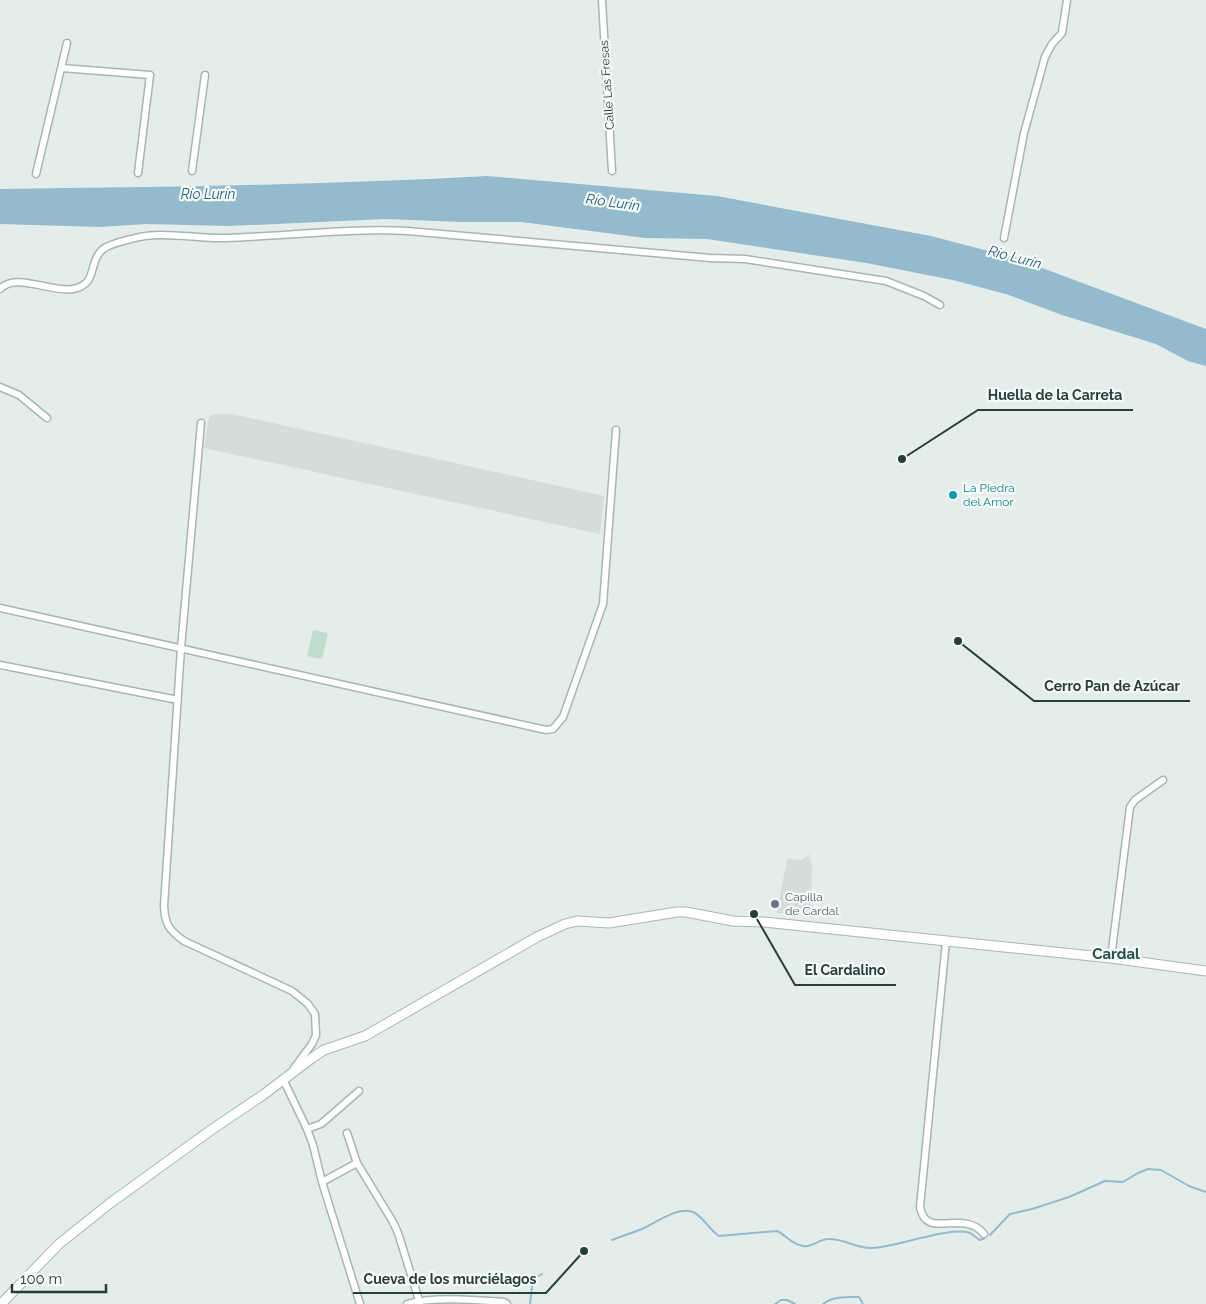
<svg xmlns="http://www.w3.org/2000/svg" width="1206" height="1304" font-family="Raleway,sans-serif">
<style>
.built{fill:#d4ddda}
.green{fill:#c0dccc}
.water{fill:#93bbcd}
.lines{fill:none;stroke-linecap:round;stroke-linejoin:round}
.stream{stroke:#93bbcd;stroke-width:2}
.street-casing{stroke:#a8b5b3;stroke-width:9}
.secondary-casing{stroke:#a5b8b4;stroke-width:11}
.street{stroke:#fff;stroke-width:6}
.secondary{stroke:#fff;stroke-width:9}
.culture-dot{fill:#0f9aa8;stroke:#f6faf8;stroke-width:2}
.worship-dot{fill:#6b7280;stroke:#f6faf8;stroke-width:2}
.labels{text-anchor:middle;stroke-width:4.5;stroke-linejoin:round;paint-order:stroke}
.street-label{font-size:12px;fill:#263e3b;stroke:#f6faf8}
.culture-label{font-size:12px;fill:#0d838f;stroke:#f6faf8;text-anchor:start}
.worship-label{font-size:12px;fill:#5b616d;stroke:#f6faf8;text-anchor:start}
.water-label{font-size:14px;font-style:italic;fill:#255c75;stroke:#f6faf8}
.quarter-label{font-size:15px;font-weight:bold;fill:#234e4a;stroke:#f6faf8}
.leader{fill:none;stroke:#263e3b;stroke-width:2}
.callout-dot{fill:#263e3b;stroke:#f6faf8;stroke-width:2}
.callout-label{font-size:14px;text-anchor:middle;font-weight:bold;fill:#263e3b;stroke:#f6faf8;stroke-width:4.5;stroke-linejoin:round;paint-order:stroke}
</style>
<rect width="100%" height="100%" fill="#e5edeb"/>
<path class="built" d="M 213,414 L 232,414 L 604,496 L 600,534 L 204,448 L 209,417 Z
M 809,854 L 812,867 L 810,915 L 777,913 L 787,859 L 802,860 Z"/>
<path class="green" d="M 313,630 L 328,633 L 322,659 L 307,656 Z"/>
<path class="water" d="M 487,176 L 717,196 L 931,236 L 1015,258 L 1206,329 L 1206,366 L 1188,361 L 1156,344 L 1062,315 L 1009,295 L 953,280 L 866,263 L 707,239 L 645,238 L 521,222 L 462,222 L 385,219 L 229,226 L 146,224 L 100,227 L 0,224 L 0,189 C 162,187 325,185 487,176 Z"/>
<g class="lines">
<path class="stream" d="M 990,1235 L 1010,1214 L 1032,1209 L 1069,1197 L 1105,1181 L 1123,1182 L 1138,1173 L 1148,1169 L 1161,1170 L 1189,1186 L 1206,1192
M 612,1240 C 622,1236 632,1233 642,1229 C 656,1223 677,1206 693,1212 C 704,1217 709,1230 719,1236 L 777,1231 C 786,1235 792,1245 803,1246 C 812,1248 819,1239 828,1239 C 843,1238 857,1249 872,1248 C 896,1247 951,1226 970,1233 C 974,1235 976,1238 980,1240 L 985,1238
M 530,1304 L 533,1279 L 542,1274
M 775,1304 L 781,1300 L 787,1300 L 795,1304
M 823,1304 C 833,1296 847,1297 859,1297 L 863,1304"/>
<g class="street-casing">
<path id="street" d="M 602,0 L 612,171
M 62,68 L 150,75 L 138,173
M 192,171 L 205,75
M 36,174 L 67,43
M 1004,238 L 1024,133 L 1045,57 L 1052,44 L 1062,33 L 1067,0
M 0,289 C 15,272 52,293 73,289 C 99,284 87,263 103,249 C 110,244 123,241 131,239 C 161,230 195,239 226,238 C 287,236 347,228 408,231 L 710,258 L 745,259 L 886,281 L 924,296 L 940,305
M 0,387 L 19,395 L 47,418
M 201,423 L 181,648 L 164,906 C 165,925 169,930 184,941 L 292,991 L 308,1004 L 315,1014 L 316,1035 L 312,1044 L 294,1068
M 0,608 L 546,730 L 553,729 L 563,717 L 603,604 L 616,430
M 0,665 L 178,700
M 946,941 L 920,1207 C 926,1241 963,1208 984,1234
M 1111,958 L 1130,807 L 1135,800 L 1163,780
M 283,1079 L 307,1129
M 359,1091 L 321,1124 L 307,1129 L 313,1145 L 322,1182 L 360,1304
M 347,1133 L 357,1163 L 393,1222 L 398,1233 L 419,1300
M 322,1182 L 357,1163
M 407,1304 C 433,1296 477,1300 504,1302 L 507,1304"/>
</g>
<g class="secondary-casing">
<path id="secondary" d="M 1,1304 L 59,1244 L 109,1204 L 211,1130 L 263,1095 L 312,1058 L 324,1050 L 365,1036 L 537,937 L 565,924 L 577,921 L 609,923 L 677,912 L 686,912 L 733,921 L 764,922 L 1111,958 L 1206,971"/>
</g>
<use href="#street" class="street"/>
<use href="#secondary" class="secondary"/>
</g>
<circle class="culture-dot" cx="953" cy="495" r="5"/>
<circle class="worship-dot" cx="775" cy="904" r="5"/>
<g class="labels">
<g class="street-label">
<text transform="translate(607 85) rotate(-94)" y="4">Calle Las Fresas</text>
</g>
<g class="culture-label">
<text x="963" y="492">La Piedra<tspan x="963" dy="14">del Amor</tspan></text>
</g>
<g class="worship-label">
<text x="785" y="901">Capilla<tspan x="785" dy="14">de Cardal</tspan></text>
</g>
<g class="water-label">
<text x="208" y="199">Río Lurín</text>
<text transform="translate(613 202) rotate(8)" y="5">Río Lurín</text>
<text transform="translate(1015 257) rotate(15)" y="5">Río Lurín</text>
</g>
<g class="quarter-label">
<text x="1116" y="959">Cardal</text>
</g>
</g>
<path class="leader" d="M902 459L978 410H1133M958 641L1034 701H1190M754 914L795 985H896M584 1251L546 1293H353"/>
<g class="callout-dot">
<circle cx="902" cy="459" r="5"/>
<circle cx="958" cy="641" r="5"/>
<circle cx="754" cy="914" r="5"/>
<circle cx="584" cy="1251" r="5"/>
</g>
<g class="callout-label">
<text x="1055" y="400">Huella de la Carreta</text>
<text x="1112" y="691">Cerro Pan de Azúcar</text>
<text x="845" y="975">El Cardalino</text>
<text x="450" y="1284">Cueva de los murciélagos</text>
</g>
<path d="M12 1284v8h94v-8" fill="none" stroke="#263e3b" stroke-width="2.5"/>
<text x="20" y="1284" font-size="15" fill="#263e3b" stroke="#f6faf8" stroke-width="4" paint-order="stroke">100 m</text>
</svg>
